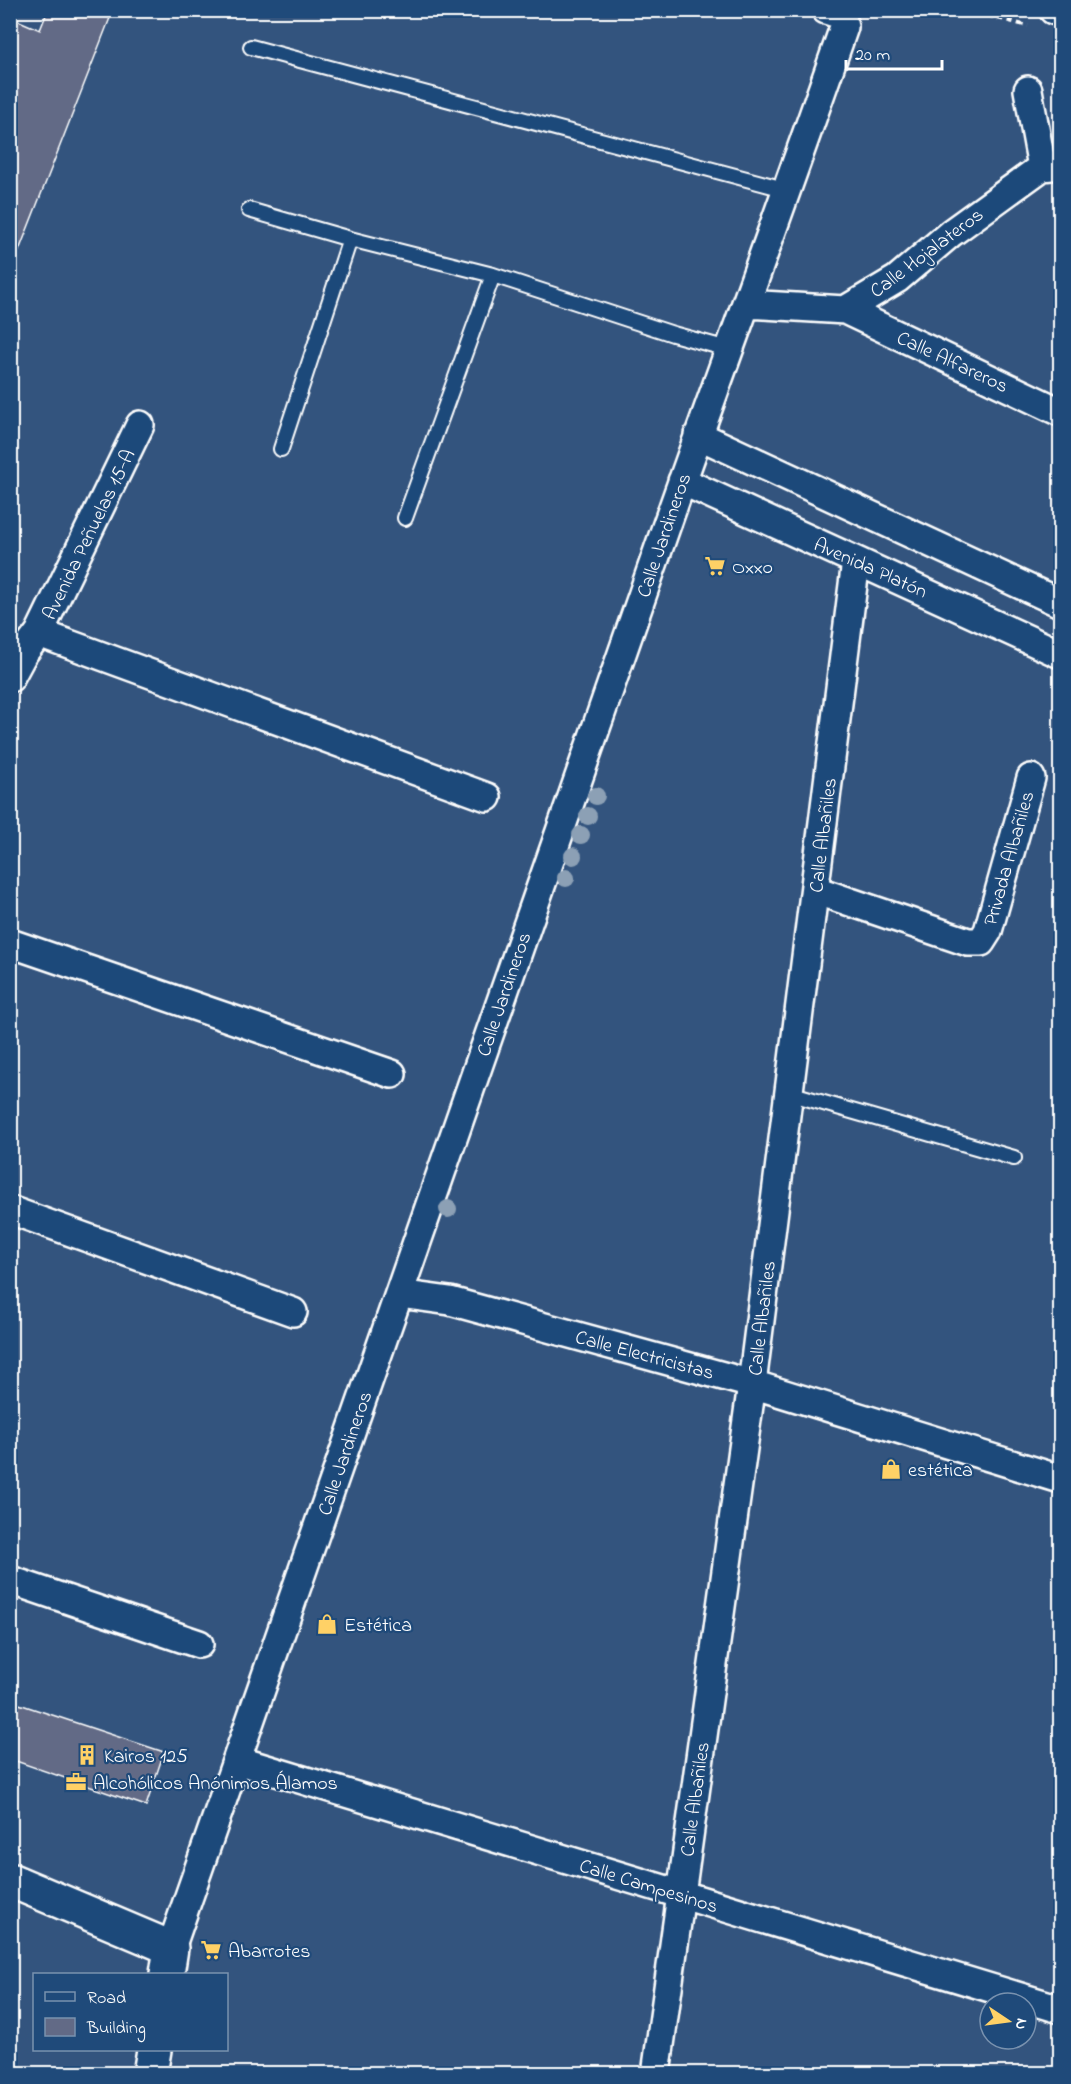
<svg xmlns="http://www.w3.org/2000/svg" width="1071" height="2084" font-family="'Indie Flower',sans-serif">
<style>
.building{fill:#626a86;stroke:#fff;stroke-width:1.5}
.lines{fill:none;stroke-linecap:round;stroke-linejoin:round}
.lane-casing{stroke:#fff;stroke-width:18}
.street-casing{stroke:#fff;stroke-width:32}
.secondary-casing{stroke:#fff;stroke-width:38}
.path{stroke:#fff;stroke-width:4;stroke-dasharray:6 4.5;stroke-linecap:butt}
.lane{stroke:#1f4a7a;stroke-width:14}
.street{stroke:#1f4a7a;stroke-width:27}
.secondary{stroke:#1f4a7a;stroke-width:33}
.tree{fill:#8ca0b5}
.labels{text-anchor:middle;stroke-width:4.5;stroke-linejoin:round;paint-order:stroke}
.street-label{font-size:20px;fill:#fff;stroke:#1f4a7a}
.poi-label{font-size:20px;fill:#fff;stroke:#1f4a7a;text-anchor:start}
</style>
<rect width="100%" height="100%" fill="#33547e"/>
<filter id="ink" filterUnits="userSpaceOnUse"><feTurbulence type="fractalNoise" baseFrequency=".0167" numOctaves="2"/><feDisplacementMap in="SourceGraphic" scale="12" xChannelSelector="R" yChannelSelector="G"/><feConvolveMatrix kernelMatrix="1 2 1 2 8 2 1 2 1" color-interpolation-filters="sRGB"/></filter>
<g filter="url(#ink)">
<path class="building" d="M 48,10 L 91,10 L 110,18 L 13,266 L 10,265 L 10,17 L 40,30 Z
M 10,1701 L 164,1752 L 146,1806 L 10,1759 Z"/>
<g class="lines">
<g class="lane-casing">
<path id="lane" d="M 251,47 L 788,190
M 249,210 L 350,239 L 493,275 L 673,334 L 728,349
M 281,449 L 350,239
M 405,518 L 493,275
M 789,1093 L 1014,1158"/>
</g>
<g class="street-casing">
<path id="street" d="M 1053,10 L 1060,12
M 1028,90 L 1042,167
M 747,304 L 845,310 L 897,279 L 951,233 L 1042,167 L 1060,165
M 845,310 L 1060,412
M 698,435 L 1060,603
M 682,481 L 1060,654
M 39,633 L 487,797
M 10,678 L 23,654 L 39,633 L 140,425
M 815,890 L 968,942 L 981,942 L 988,931 L 1031,778
M 10,943 L 392,1074
M 10,1210 L 293,1312
M 399,1294 L 450,1301 L 752,1384 L 1060,1479
M 10,1580 L 199,1644
M 237,1760 L 1060,2009
M 171,1948 L 665,530 C 724,362 786,195 844,27 L 842,15 L 826,10
M 656,2074 L 752,1384 L 856,561"/>
</g>
<g class="secondary-casing">
<path id="secondary" d="M 10,1880 L 171,1948 L 167,1974
M 150,2074 L 154,2050"/>
</g>
<path class="path" d="M 967,10 L 1028,26"/>
<use href="#lane" class="lane"/>
<use href="#street" class="street"/>
<use href="#secondary" class="secondary"/>
</g>
<g class="tree">
<circle cx="596" cy="796" r="9"/>
<circle cx="588" cy="816" r="9"/>
<circle cx="581" cy="835" r="9"/>
<circle cx="573" cy="856" r="9"/>
<circle cx="566" cy="878" r="9"/>
<circle cx="448" cy="1209" r="9"/>
</g>
</g>
<defs>
<g id="supermarket-bare" transform="scale(1.62)"><path d="M-6-5.5h2.5l.6 2H6L4.5 2H-2.5L-4.4-4H-6ZM-1.5 3.2a1.3 1.3 0 1 0 .1 0ZM3 3.2a1.3 1.3 0 1 0 .1 0Z" fill="#ffd166" stroke="#1f4a7a" stroke-width="2.5" paint-order="stroke"/></g>
<g id="shop-bare" transform="scale(1.62)"><path d="M-5-2.5h2.3a2.7 3.5 0 0 1 5.4 0H5L5.5 6h-11ZM-1.5-2.5h3a1.5 2.3 0 0 0-3 0Z" fill="#ffd166" stroke="#1f4a7a" stroke-width="2.5" paint-order="stroke"/></g>
<g id="building-bare" transform="scale(1.62)"><path d="M-4-6H4V6H1V3H-1V6H-4ZM-2.5-4.3h1.7v1.8h-1.7ZM.8-4.3h1.7v1.8H.8ZM-2.5-1h1.7V.8h-1.7ZM.8-1h1.7V.8H.8Z" fill="#ffd166" stroke="#1f4a7a" stroke-width="2.5" paint-order="stroke"/></g>
<g id="office-bare" transform="scale(1.62)"><path d="M-6-3h4V-5.5h4V-3h4V5H-6ZM-1-4.5V-3h2v-1.5ZM-6 0V1H6V0Z" fill="#ffd166" stroke="#1f4a7a" stroke-width="2.5" paint-order="stroke"/></g>
</defs>
<g fill-rule="evenodd">
<use href="#supermarket-bare" x="715" y="566"/>
<use href="#shop-bare" x="891" y="1469"/>
<use href="#shop-bare" x="327" y="1624"/>
<use href="#building-bare" x="87" y="1755"/>
<use href="#office-bare" x="76" y="1782"/>
<use href="#supermarket-bare" x="211" y="1950"/>
</g>
<g class="labels">
<g class="street-label">
<text transform="translate(926 252) rotate(-37)" y="7">Calle Hojalateros</text>
<text transform="translate(953 361) rotate(25)" y="7">Calle Alfareros</text>
<text transform="translate(88 534) rotate(-64)" y="7">Avenida Peñuelas 15-A</text>
<text transform="translate(663 535) rotate(-71)" y="7">Calle Jardineros</text>
<text transform="translate(871 567) rotate(24)" y="7">Avenida Platón</text>
<text transform="translate(822 835) rotate(-83)" y="7">Calle Albañiles</text>
<text transform="translate(1008 858) rotate(-74)" y="7">Privada Albañiles</text>
<text transform="translate(503 994) rotate(-71)" y="7">Calle Jardineros</text>
<text transform="translate(761 1318) rotate(-83)" y="7">Calle Albañiles</text>
<text transform="translate(645 1354) rotate(15)" y="7">Calle Electricistas</text>
<text transform="translate(344 1453) rotate(-71)" y="7">Calle Jardineros</text>
<text transform="translate(694 1799) rotate(-82)" y="7">Calle Albañiles</text>
<text transform="translate(649 1885) rotate(17)" y="7">Calle Campesinos</text>
</g>
<g class="poi-label">
<text x="732" y="573">Oxxo</text>
<text x="908" y="1476">estética</text>
<text x="344" y="1631">Estética</text>
<text x="104" y="1762">Kairos 125</text>
<text x="93" y="1789">Alcohólicos Anónimos Álamos</text>
<text x="228" y="1957">Abarrotes</text>
</g>
</g>
<rect width="1071" height="2084" fill="none" stroke="#1f4a7a" stroke-width="36"/>
<rect x="18" y="18" width="1035" height="2048" fill="none" stroke="#fff" stroke-width="2" filter="url(#ink)"/>
<rect x="33" y="1973" width="195" height="78" fill="#1f4a7a" stroke="#7992af" stroke-width="1.5"/>
<rect x="45" y="1992" width="30" height="9" fill="#1f4a7a" stroke="#7992af" stroke-width="1.5"/>
<text x="87" y="2003" font-size="18" fill="#ffffff">Road</text>
<rect x="45" y="2018" width="30" height="18" fill="#626a86" stroke="#7992af" stroke-width="1.5"/>
<text x="87" y="2033" font-size="18" fill="#ffffff">Building</text>
<g transform="translate(1008 2021) rotate(103)"><circle r="28" fill="#1f4a7a" stroke="#7992af" stroke-width="1.5"/>
<path d="M0-4.5L10 22L0 15L-10 22Z" fill="#ffd166"/>
<text y="-9" font-size="16" font-weight="bold" text-anchor="middle" fill="#ffffff">N</text>
</g>
<path d="M846 60v9h96v-9" fill="none" stroke="#ffffff" stroke-width="3"/>
<text x="855" y="60" font-size="18" fill="#ffffff" stroke="#1f4a7a" stroke-width="4.5" paint-order="stroke">20 m</text>
</svg>
